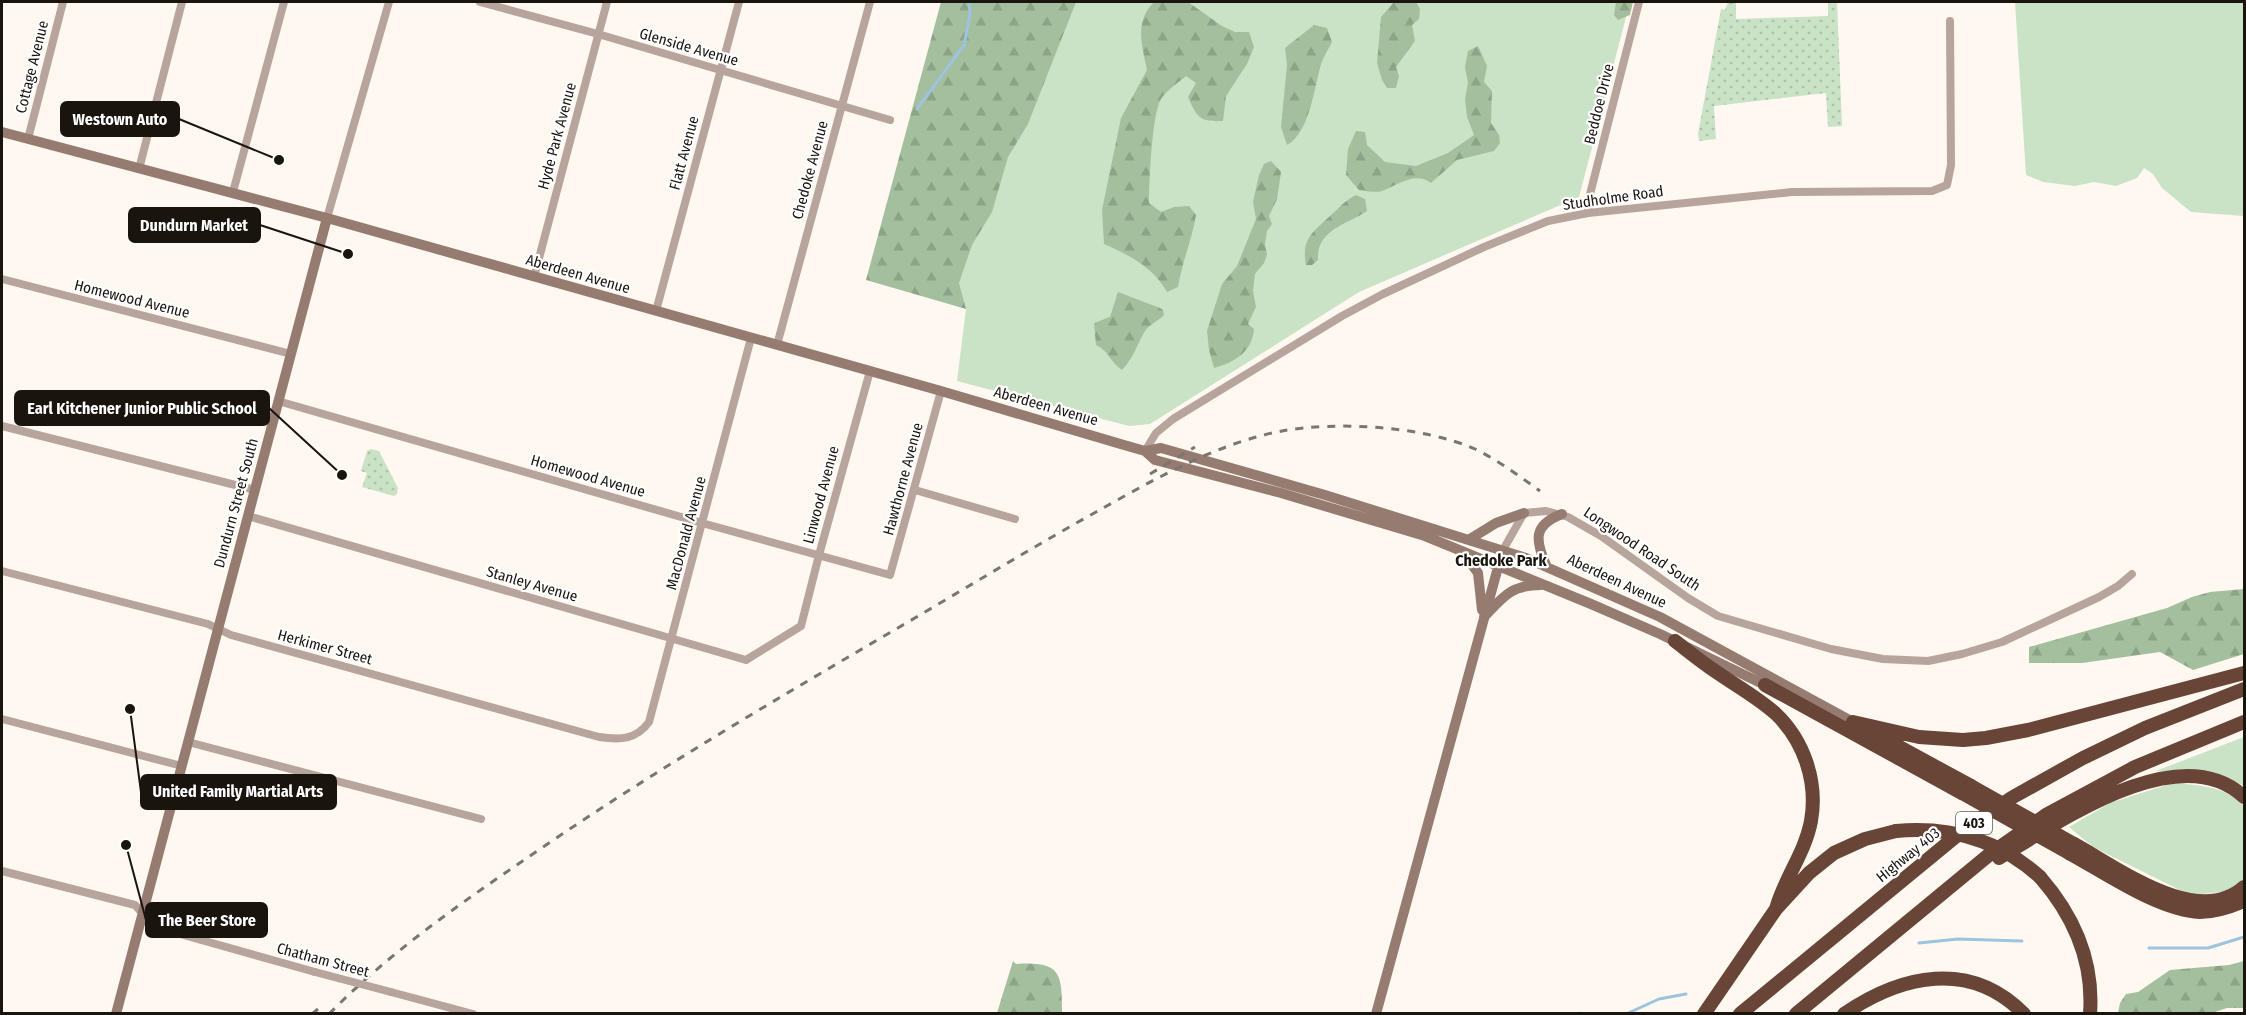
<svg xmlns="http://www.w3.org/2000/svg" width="2246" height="1015" font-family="'Fira Sans Condensed',sans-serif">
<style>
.green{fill:#cae2c5}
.forest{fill:url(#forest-firs)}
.park{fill:url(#park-dots)}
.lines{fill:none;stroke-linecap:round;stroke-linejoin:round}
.stream{stroke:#9ec3de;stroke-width:3}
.minor{stroke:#b7a49d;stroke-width:8}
.secondary{stroke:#967b70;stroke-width:10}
.motorway{stroke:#694537;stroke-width:14}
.rail{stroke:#7a756f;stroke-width:3;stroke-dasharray:8 8;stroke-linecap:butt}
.minor-bridge{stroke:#b7a49d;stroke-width:8}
.motorway-bridge{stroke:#694537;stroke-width:14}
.labels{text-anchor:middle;stroke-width:4.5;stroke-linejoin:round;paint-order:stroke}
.shield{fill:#fff;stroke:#5e5a56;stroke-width:1.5}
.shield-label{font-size:14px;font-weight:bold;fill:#19140e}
.street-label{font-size:15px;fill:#19140e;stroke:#fff}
.neighbourhood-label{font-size:16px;font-weight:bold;fill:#19140e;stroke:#fff}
.leader{fill:none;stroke:#19140e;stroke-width:2}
.callout-dot{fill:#19140e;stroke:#fff;stroke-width:2}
.callout{fill:#19140e;stroke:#19140e;stroke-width:2}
.callout-label{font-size:16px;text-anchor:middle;font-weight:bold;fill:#fff}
</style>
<defs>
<pattern id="forest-firs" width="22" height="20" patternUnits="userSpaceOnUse" patternTransform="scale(1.5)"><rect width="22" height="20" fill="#a4bf9e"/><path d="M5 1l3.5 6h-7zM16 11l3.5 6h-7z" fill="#8da387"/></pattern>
<pattern id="park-dots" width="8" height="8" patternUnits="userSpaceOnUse" patternTransform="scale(1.5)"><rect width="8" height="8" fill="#cae2c5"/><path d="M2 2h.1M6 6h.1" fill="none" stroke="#adc1a8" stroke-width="1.8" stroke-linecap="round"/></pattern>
</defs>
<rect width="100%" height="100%" fill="#fef8f1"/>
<path class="green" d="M 1054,2 L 1630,2 L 1579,197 L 1359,292 L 1150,424 L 1129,426 L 957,381 L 966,309 L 948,285 Z
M 2015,2 L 2244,2 L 2244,216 L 2191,212 L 2162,188 L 2153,174 L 2144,168 L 2137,178 L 2116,186 L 2094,182 L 2075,186 L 2043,182 L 2026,175 Z
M 2244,737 L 2244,786 C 2215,772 2188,771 2156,771 Z
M 2173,783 C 2198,785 2226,786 2244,806 L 2244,879 L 2232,891 L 2190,895 L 2093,847 L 2069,827 L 2110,803 Z"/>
<path class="forest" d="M 941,2 L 1076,2 L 1028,124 L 1008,157 L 992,212 L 972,245 L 959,283 L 966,309 L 866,280 Z
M 1154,2 L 1188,2 L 1222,26 L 1235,32 L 1249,32 L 1254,47 L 1247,64 L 1226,96 L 1223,121 C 1200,122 1197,118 1188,97 L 1196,83 L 1186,76 C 1179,82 1166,91 1161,99 C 1152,113 1149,183 1149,203 L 1161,212 L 1174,207 L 1189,206 L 1196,215 C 1192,240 1182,262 1178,287 L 1167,292 C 1153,267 1129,255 1104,244 L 1102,210 L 1121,118 L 1147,70 C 1142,45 1134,22 1154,2 Z
M 1394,2 L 1416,2 L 1420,9 L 1419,19 L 1412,25 L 1415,41 L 1396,67 L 1399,76 L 1396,88 L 1387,88 L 1382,80 L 1377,63 L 1381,17 Z
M 1616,2 L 1633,2 L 1630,15 L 1618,20 L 1614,15 Z
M 1314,25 L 1327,28 L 1332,42 C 1328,50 1322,59 1320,68 C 1314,90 1309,133 1287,145 L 1281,127 L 1287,65 L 1285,48 Z
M 1478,46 L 1487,66 L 1484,82 L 1492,91 L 1491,123 L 1499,135 L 1500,143 L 1494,151 L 1457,160 L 1431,183 C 1415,171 1398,185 1382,191 C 1376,193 1366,191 1359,190 L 1346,175 L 1348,149 L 1356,131 L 1365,132 L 1367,145 L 1385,162 L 1416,166 L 1448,153 L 1474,135 L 1467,117 L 1465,99 L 1468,83 L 1465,67 L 1468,51 Z
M 1271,161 L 1281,172 L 1277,199 L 1269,216 L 1272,224 L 1267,231 L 1265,244 L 1267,255 L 1264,263 L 1255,274 L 1253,291 L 1256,307 L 1248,324 L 1254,329 C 1252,352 1235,362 1214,368 L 1209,350 L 1207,331 L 1222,284 L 1237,266 L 1256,219 L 1253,202 L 1259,175 L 1264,164 Z
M 1356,195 L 1365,199 L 1367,211 C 1346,225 1316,230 1318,260 L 1312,265 L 1306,265 C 1301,239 1313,232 1330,216 C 1339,208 1344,201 1356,195 Z
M 1118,292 L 1160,308 L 1163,310 L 1164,315 C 1158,321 1149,325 1145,331 C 1136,346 1135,356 1122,370 C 1109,361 1110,352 1096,345 L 1094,323 L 1110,317 Z
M 2244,589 L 2244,654 L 2193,670 L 2160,652 L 2082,663 L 2029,663 L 2029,647 L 2167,608 L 2192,597 L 2210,592 Z
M 1013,961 L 1016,964 C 1061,961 1062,973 1062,1013 L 997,1013 Z
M 2244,961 L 2244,1008 L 2227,1008 L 2209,1014 L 2118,1013 L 2120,1003 L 2126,994 L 2138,992 L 2170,970 L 2229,965 Z"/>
<path class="park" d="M 1728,2 L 1736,2 L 1736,19 L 1828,16 L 1828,2 L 1837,2 L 1842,126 L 1828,127 L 1826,93 L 1714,106 L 1716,139 L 1699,141 L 1698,134 L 1721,9 L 1725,10 Z
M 371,449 L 379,451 L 398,488 L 397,494 L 394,496 L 362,487 L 367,473 L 361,471 L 367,451 Z"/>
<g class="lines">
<path class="stream" d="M 917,109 L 964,45 L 970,15 L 969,2
M 1919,943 L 1958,939 L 2022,941
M 2149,948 L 2208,948 L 2244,937
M 1580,1014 L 1580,1013
M 1626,1014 L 1659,999 L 1686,994"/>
<path class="minor" d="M 480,2 L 598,34 L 890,120
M 28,139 L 63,2
M 139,169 L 182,2
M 233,192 L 284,2
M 1588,213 L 1589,198 L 1639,2
M 327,218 L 389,2
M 534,277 L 607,2
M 2,279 L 291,354
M 656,311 L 739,2
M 777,345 L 870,2
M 278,401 L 702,523 L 890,575 L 941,391
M 2,426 L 255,490
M 1145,451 L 1156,433 L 1173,419 L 1342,316 L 1383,294 L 1484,247 L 1548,221 L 1588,213 L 1792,192 L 1932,191 L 1947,185 L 1951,165 L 1950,21
M 915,490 L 1015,519
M 248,516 L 746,660 L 801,626 L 819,555 L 870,371
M 1503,550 L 1524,513 L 1546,511 L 1568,517 L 1601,536 L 1688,598 L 1718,616 L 1831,649 L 1883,659 L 1928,661 L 1962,654 L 2002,642 L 2099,597 L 2118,586 L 2132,574
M 2,571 L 208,624 L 231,635 L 599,737 C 620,740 636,740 649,722 L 751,338
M 2,719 L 182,766
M 188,742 L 481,819
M 2,871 L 135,905 L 155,927 L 315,972
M 391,992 L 473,1014"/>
<path class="secondary" d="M 2,132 L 327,218 L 941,391 L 1124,445 L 1145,451 L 1161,448 L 1325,495 L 1526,558 L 1660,617 L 1853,722
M 1145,451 L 1155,460 L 1281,493 L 1425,536 L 1591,604 L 1660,634 L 1765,685
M 1470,539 L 1496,523 L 1524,513
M 1463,552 L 1478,573 L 1482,610
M 1546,565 C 1535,540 1533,525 1562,514
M 1484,617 C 1504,596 1511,585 1541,585
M 116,1014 L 327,218
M 1376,1014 L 1500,560"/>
<path class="motorway" d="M 1675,641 C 1688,651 1701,662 1715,671 C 1735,685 1757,697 1775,713 C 1804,740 1818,782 1811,821 C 1805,853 1784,879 1776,909
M 1765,685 L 1962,793
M 1853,722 L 1919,737 L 1963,740 L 1986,738 L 2028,730 L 2244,673
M 1868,730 L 1971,786
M 2074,844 C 2118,868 2198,929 2244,887
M 2069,853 C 2106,873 2158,910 2200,912 C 2216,912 2230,907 2244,901
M 1999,858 C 2057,823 2180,736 2244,797
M 2040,877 C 2074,916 2094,961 2090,1014
M 1704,1014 L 1776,909 L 1809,873 L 1834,853 L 1865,839 L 1896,831
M 1740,1014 L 1966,828 L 2013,797 L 2083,758 L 2145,728 L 2244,689
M 1796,1014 L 1990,854 L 2046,815 L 2135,767 L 2244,722
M 1844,1014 C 1901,975 1970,959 2024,1014"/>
<path class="rail" d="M 1150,474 L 1195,447
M 312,1014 L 318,1009
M 329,1014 C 388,954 458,905 527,858 C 650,773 780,697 908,622 C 971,585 1033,547 1096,512 C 1153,480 1217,443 1282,431 C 1337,421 1423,426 1475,449 C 1498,460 1519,476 1540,491"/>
<path class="minor-bridge" d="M 315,972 L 391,992"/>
<path class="motorway-bridge" d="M 1971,786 L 2074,844
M 1962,793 L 2069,853
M 1896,831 C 1951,826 1999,840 2040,877"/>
</g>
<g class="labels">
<rect class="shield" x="1956" y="812" width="36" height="22" rx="4.5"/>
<g class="shield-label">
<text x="1974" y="828">403</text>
</g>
<g class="street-label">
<text transform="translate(689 47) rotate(16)" y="5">Glenside Avenue</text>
<text transform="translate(32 67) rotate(-76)" y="5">Cottage Avenue</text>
<text transform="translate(1599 104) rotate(-76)" y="5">Beddoe Drive</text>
<text transform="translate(557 136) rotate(-75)" y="5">Hyde Park Avenue</text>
<text transform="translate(684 153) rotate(-75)" y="5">Flatt Avenue</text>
<text transform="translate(810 170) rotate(-75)" y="5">Chedoke Avenue</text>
<text transform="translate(1613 198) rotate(-8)" y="5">Studholme Road</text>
<text transform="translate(578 274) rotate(16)" y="5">Aberdeen Avenue</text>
<text transform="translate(132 299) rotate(14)" y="5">Homewood Avenue</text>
<text transform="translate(1046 406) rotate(16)" y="5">Aberdeen Avenue</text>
<text transform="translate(588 476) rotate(16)" y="5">Homewood Avenue</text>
<text transform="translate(903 479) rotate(-75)" y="5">Hawthorne Avenue</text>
<text transform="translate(821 495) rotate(-75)" y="5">Linwood Avenue</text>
<text transform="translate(236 503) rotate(-75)" y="5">Dundurn Street South</text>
<text transform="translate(686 533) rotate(-75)" y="5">MacDonald Avenue</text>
<text transform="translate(1642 549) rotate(34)" y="5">Longwood Road South</text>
<text transform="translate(1617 581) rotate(25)" y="5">Aberdeen Avenue</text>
<text transform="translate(532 584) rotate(16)" y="5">Stanley Avenue</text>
<text transform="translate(325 647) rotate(15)" y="5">Herkimer Street</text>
<text transform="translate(1908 855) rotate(-39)" y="5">Highway 403</text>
<text transform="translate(323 960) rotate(15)" y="5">Chatham Street</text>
</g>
<g class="neighbourhood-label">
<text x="1501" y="566">Chedoke Park</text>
</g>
</g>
<path class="leader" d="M279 160L179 119M348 254L260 225M342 475L269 408M130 709L141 792M126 845L146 920"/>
<g class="callout-dot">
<circle cx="279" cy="160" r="6"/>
<circle cx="348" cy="254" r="6"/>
<circle cx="342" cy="475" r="6"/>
<circle cx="130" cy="709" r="6"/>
<circle cx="126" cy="845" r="6"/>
</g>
<g class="callout">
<rect x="61" y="102" width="118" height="34" rx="6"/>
<rect x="129" y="208" width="131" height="34" rx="6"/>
<rect x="15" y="391" width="254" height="34" rx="6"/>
<rect x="141" y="775" width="195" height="34" rx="6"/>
<rect x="146" y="903" width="121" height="34" rx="6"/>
</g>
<g class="callout-label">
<text x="120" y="125">Westown Auto</text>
<text x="194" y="231">Dundurn Market</text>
<text x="142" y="414">Earl Kitchener Junior Public School</text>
<text x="238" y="797">United Family Martial Arts</text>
<text x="207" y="926">The Beer Store</text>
</g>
<rect width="2246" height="1015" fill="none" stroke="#19140e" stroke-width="6"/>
</svg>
